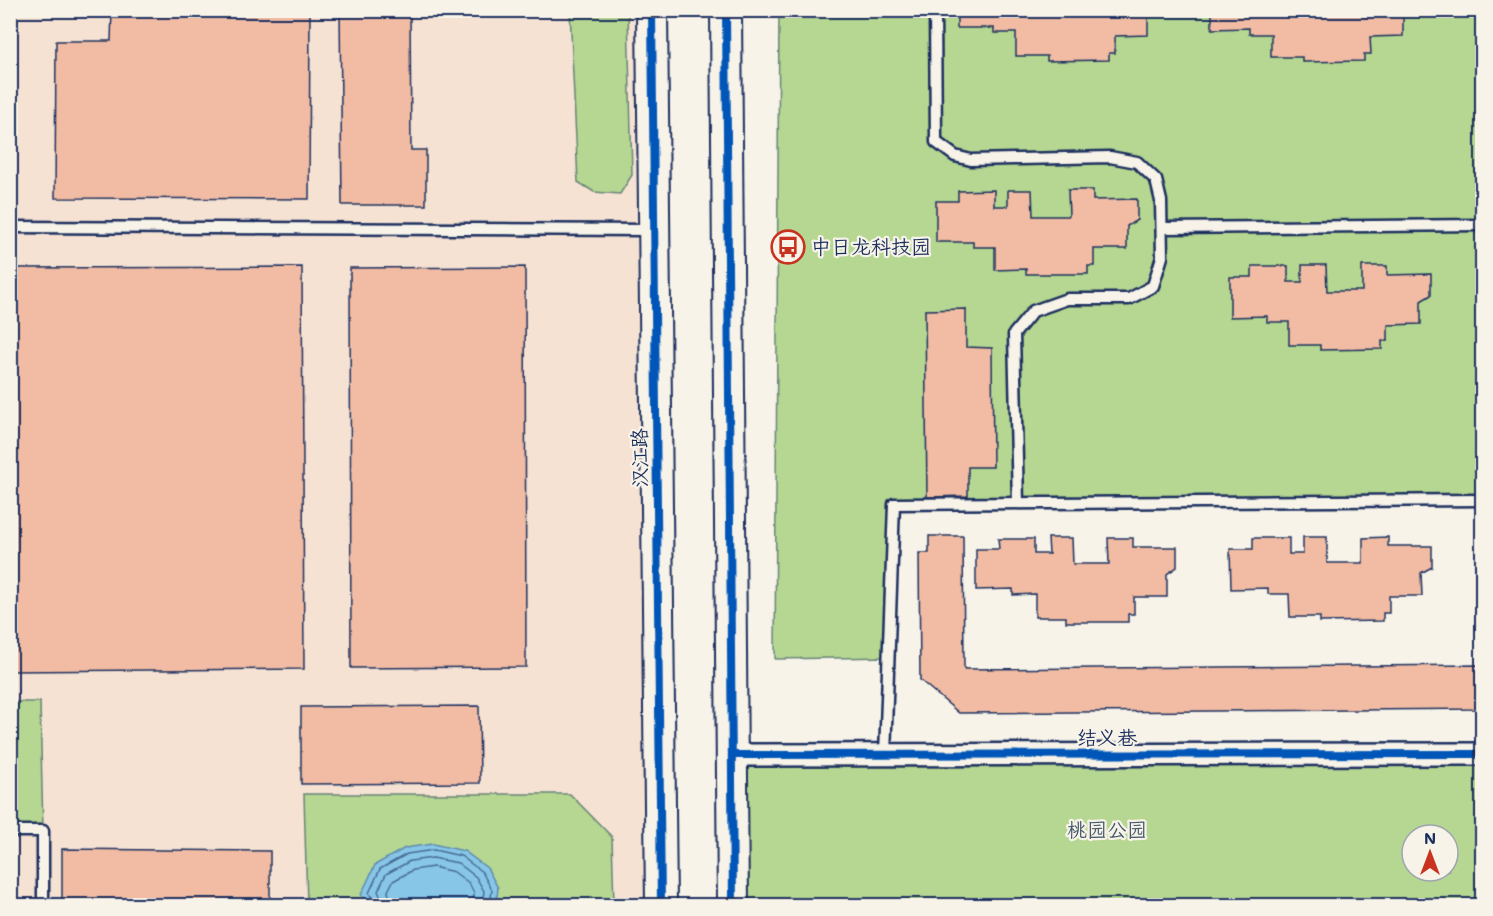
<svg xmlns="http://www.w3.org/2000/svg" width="1493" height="916" font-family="Mali,'LXGW WenKai TC',sans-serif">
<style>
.built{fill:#f5e2d3}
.green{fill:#b5d791;stroke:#688378;stroke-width:1.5;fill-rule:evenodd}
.water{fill:#87c6e7;stroke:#5c8ab0;stroke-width:1.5}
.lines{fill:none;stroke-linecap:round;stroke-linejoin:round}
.shore{stroke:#466b95;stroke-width:1.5}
.building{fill:#f1bca3;stroke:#1b2f5e;stroke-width:1.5}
.lane-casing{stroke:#1b2f5e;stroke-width:15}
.street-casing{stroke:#1b2f5e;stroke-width:26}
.secondary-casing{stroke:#1b2f5e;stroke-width:34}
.lane{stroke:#f7f3e8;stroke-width:10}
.street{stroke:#f7f3e8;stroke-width:21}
.secondary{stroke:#f7f3e8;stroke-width:30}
.cycleway-casing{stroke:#f7f3e8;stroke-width:11}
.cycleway{stroke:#0057b8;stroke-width:8}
.labels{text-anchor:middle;stroke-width:4.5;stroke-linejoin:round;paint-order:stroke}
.poi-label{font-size:20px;fill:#1b2f5e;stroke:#f7f3e8;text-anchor:start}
.street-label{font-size:20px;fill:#1b2f5e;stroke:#f7f3e8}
.park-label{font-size:20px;fill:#42596b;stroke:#f7f3e8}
</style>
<rect width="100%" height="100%" fill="#f7f3e8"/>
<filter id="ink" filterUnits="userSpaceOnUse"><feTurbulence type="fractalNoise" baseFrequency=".0167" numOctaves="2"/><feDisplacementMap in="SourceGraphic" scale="12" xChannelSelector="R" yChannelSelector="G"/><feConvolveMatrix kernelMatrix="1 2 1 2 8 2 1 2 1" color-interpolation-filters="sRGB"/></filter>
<g filter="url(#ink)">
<path class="built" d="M 10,11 L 652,11 L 661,905 L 11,905 Z"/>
<path class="green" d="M 570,11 L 628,11 L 632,175 L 620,194 L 594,192 L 578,182 Z
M 779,11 L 1482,11 L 1482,500 L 894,504 L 889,657 L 775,659 Z
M 10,702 L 40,702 L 43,831 L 11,831 Z
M 1482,754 L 1482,905 L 733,905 L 732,755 ZM 1412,835 L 1448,835 L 1448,871 L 1412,871 Z
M 304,794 L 570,794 L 612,837 L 614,905 L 307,905 Z"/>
<path class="water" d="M 433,844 L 464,851 L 487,868 L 498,888 L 496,905 L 371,905 L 361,895 L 375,865 L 405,848 Z"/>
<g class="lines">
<path class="shore" d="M 375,906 L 374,901 L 369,893 L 380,869 L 407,854 L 434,850 L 461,856 L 482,872 L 492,890 L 490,906
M 382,906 L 382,900 L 378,891 L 386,874 L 410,861 L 433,858 L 458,863 L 476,877 L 484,891 L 482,906
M 391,906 L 388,891 L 393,881 L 413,870 L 433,867 L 454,872 L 469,883 L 474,893 L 473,906"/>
</g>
<path class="building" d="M 112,10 L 310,10 L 309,199 L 55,198 L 56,41 L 111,41 Z
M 340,10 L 410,10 L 411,150 L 426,150 L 426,205 L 342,205 Z
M 957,10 L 1150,10 L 1148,12 L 1148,35 L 1115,36 L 1115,53 L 1109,53 L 1109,60 L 1047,61 L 1047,56 L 1016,56 L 1016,33 L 994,33 L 994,28 L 957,28 Z
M 1212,10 L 1407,10 L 1403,13 L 1403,36 L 1370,37 L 1371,54 L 1364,54 L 1364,61 L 1302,62 L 1302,57 L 1271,57 L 1271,34 L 1249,34 L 1249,28 L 1212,29 Z
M 994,190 L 994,206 L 1008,206 L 1008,190 L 1032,190 L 1033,216 L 1069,216 L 1068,190 L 1093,190 L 1093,200 L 1137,199 L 1137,220 L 1127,226 L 1127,249 L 1094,249 L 1094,266 L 1088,266 L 1088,274 L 1026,274 L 1026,269 L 995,270 L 995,247 L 973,247 L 973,242 L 936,242 L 936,201 L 958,201 L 958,191 Z
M 1302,265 L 1326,265 L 1327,291 L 1362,291 L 1362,266 L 1387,266 L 1387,275 L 1431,274 L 1431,295 L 1421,301 L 1421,324 L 1388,325 L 1388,341 L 1382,341 L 1382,349 L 1320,350 L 1320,345 L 1289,345 L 1289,322 L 1267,322 L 1267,316 L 1230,317 L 1230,277 L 1252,277 L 1252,266 L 1288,266 L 1288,282 L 1302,282 Z
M 302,267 L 304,669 L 10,671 L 10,268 Z
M 525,267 L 526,667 L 351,668 L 350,268 Z
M 966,309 L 966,347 L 992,348 L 993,467 L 968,467 L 968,496 L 927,497 L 925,310 Z
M 929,536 L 963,536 L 964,669 L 1482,665 L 1482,709 L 959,713 L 920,680 L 919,553 L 929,553 Z
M 1303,537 L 1327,537 L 1327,563 L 1363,563 L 1363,538 L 1388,537 L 1388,546 L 1432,546 L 1432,567 L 1421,573 L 1422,596 L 1389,596 L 1389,613 L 1383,613 L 1383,621 L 1320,622 L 1320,617 L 1290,617 L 1289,594 L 1268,594 L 1268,588 L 1231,589 L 1230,549 L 1253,549 L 1253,538 L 1289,538 L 1289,554 L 1303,554 Z
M 1048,538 L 1072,538 L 1073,564 L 1109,564 L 1108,538 L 1133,538 L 1133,547 L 1177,547 L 1177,567 L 1167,574 L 1167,597 L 1134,597 L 1134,614 L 1128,614 L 1128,622 L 1066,622 L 1066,617 L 1035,617 L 1035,594 L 1013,595 L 1013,589 L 976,590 L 976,549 L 999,549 L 998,539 L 1034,539 L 1034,554 L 1049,554 Z
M 479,706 L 480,783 L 301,784 L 301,707 Z
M 62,849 L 270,851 L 270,906 L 62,906 Z"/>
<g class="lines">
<g class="lane-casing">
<path id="lane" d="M 935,10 L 936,142 L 955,156 L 971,160 L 1110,157 L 1137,162 L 1156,180 L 1161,201 L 1162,257 L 1153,286 L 1129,299 L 1067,299 L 1033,311 L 1014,334 L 1018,503
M 10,227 L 651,230
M 1162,228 L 1482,225
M 885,755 L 894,504 L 1482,500
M 10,831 L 43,831 L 43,906"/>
</g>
<g class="street-casing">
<path id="street" d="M 732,755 L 1482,754"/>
</g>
<g class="secondary-casing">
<path id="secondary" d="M 652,10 L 661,906
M 726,10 L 733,906"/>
</g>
<use href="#lane" class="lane"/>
<use href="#street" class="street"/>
<use href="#secondary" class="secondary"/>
<g class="cycleway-casing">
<path id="cycleway" d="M 652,10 L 661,906
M 726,10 L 733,906
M 732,755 L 1482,754"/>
</g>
<use href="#cycleway" class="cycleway"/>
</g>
</g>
<defs>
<g id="bus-ring" transform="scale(1.725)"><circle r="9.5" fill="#f7f3e8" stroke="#c8321e" stroke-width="1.5"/><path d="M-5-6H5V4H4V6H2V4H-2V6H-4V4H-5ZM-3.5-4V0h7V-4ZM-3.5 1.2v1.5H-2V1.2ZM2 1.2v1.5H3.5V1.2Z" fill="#c8321e"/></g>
</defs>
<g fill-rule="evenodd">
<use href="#bus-ring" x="788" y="247"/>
</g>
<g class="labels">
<g class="poi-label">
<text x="811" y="254">中日龙科技园</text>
</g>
<g class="street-label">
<text transform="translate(640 458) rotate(-91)" y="7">汉江路</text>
<text x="1107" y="745">结义巷</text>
</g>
<g class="park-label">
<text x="1107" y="837">桃园公园</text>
</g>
</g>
<rect width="1493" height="916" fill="none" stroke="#f7f3e8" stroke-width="36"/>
<rect x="18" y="18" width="1457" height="880" fill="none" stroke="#1b2f5e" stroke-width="2" filter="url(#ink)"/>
<g transform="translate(1430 853)"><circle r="28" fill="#f7f3e8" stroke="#9fa5b1" stroke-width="1.5"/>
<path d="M0-4.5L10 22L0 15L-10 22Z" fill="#c8321e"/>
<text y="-9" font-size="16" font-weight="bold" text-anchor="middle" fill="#1b2f5e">N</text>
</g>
</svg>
